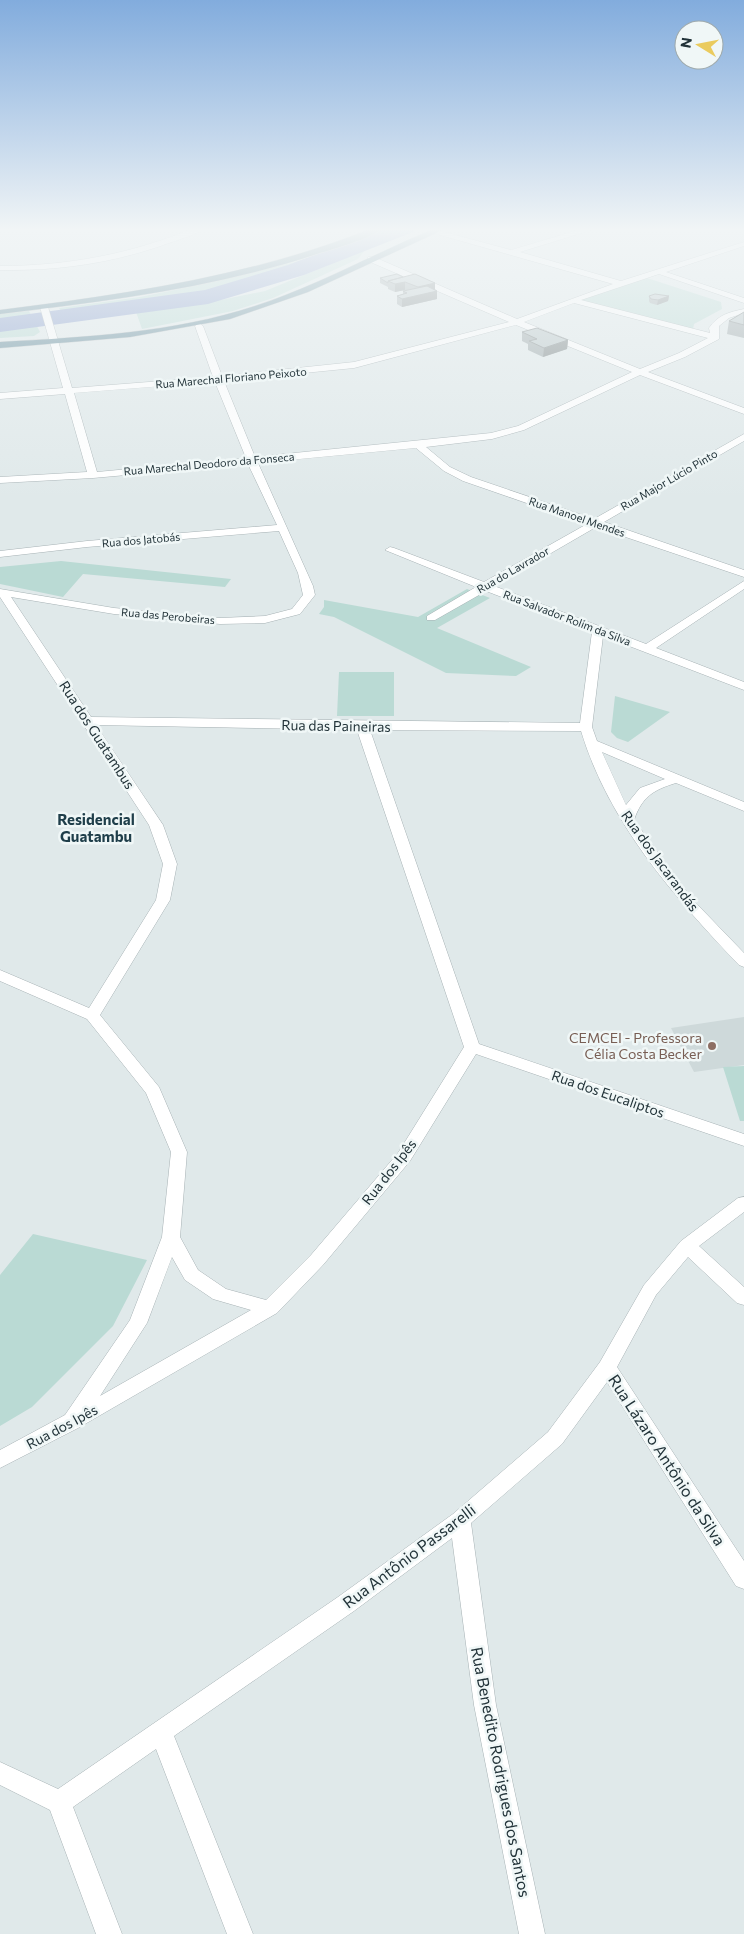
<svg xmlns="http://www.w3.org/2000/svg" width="744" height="1934" font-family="Commissioner,sans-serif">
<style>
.built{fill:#ced9da}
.green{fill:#badad4}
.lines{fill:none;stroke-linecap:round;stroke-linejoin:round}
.river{fill:#8a9fcd;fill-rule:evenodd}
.minor-casing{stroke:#a7b2b5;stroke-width:1}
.major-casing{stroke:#c1c6c8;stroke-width:1}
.minor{fill:#fff;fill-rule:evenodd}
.major{fill:#678e9d;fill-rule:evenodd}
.wall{fill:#9faaac}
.shaded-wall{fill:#828b8c}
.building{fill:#b9c6c8;stroke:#828b8c}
.education-dot{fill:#8d6e63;stroke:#f0f7f7;stroke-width:2}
.labels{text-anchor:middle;stroke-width:5;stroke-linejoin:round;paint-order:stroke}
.far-street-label{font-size:11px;fill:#223339;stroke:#f0f7f7}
.street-label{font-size:14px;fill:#223339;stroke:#f0f7f7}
.education-label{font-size:14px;fill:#785e54;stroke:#f0f7f7;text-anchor:end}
.neighbourhood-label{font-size:15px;font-weight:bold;fill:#1f3e4a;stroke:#f0f7f7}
.near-street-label{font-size:16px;fill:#223339;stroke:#f0f7f7}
</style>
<rect width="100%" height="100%" fill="#e0e9ea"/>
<path class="built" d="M 744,1017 L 744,1065 L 694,1072 L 671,1028 Z"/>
<path class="green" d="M 373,238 L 335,258 L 255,288 L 219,298 L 190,303 L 63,314 L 59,308 L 140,297 L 218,281 L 294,262 L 350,243 Z
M 365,250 L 358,259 L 273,298 L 233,311 L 142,329 L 135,309 L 196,305 L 265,291 Z
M 647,278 L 721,302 L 722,309 L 694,324 L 693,329 L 578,300 Z
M 29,311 L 40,332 L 34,336 L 0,338 L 0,314 Z
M 61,561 L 231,579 L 225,587 L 83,574 L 63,597 L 0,584 L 0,567 Z
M 467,589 L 490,598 L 437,628 L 531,667 L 516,676 L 446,673 L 334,617 L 319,614 L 324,607 L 324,600 L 418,617 Z
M 339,672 L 394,672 L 394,716 L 337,716 Z
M 615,696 L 670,712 L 628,742 L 617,738 L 611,732 Z
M 744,1066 L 744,1121 L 740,1121 L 723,1067 Z
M 33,1234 L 147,1260 L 113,1326 L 32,1407 L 0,1426 L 0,1275 Z"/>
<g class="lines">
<path class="river" d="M 386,228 L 416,228 L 413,232 L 304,275 L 208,304 L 0,332 L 0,318 L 205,290 L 288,265 Z"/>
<g class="minor-casing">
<path id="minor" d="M 194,228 L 205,228 C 195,235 181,239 169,243 C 114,263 58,271 0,270 L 0,266 C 68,266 131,254 194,228 Z
M 585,228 L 598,228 L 520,252 L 621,281 L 744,242 L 744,246 L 666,272 L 744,298 L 744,303 L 659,274 L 581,300 L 710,333 L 709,328 C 718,315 729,312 744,309 L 744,313 L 729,318 L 719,326 L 719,339 L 685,357 L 648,372 L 744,408 L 744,414 L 640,375 L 524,430 L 492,439 L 426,447 L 450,467 L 471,477 L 594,519 L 744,434 L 744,441 L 604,522 L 744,570 L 744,577 L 596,527 L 494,586 L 646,644 L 744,581 L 744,589 L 656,648 L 744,682 L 744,690 L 603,636 L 592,727 L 597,741 L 744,802 L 744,811 L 676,783 C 653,790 642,797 634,820 L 692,899 L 744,953 L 744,967 L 739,965 C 674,897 609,823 581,731 L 370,730 L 479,1044 L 744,1134 L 744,1146 L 476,1054 L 410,1161 L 323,1265 L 277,1313 L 78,1428 L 0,1468 L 0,1450 L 65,1415 L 130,1320 L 162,1237 L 171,1152 L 146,1093 L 87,1019 L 0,981 L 0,970 L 89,1008 L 156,900 L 163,864 L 149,825 L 0,597 L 0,589 L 114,608 L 220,618 L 265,616 L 292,609 L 303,595 L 298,573 L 279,531 L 87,547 L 0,557 L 0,551 L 87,541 L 277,525 L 248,464 L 93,478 L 0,483 L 0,477 L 87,472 L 65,394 L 0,399 L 0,393 L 63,388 L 40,307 L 44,305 L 48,307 L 72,388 L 213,377 L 195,326 L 199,323 L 203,326 L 222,376 L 354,362 L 509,322 L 368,261 L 368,257 L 374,257 L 517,319 L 613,284 L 433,233 L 433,229 L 511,250 ZM 574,303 L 708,338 L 679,353 L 640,369 L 524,322 ZM 516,325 L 632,372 L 518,426 L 491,433 L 255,457 L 224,381 L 354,368 ZM 215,382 L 246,458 L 97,472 L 74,393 ZM 416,448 L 444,471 L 463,481 L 587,524 L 484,582 L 394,548 L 390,547 L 385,550 L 476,587 L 427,616 L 427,620 L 435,620 L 486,591 L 592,632 L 580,723 L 91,717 L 11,597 L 114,614 L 220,624 L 265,623 L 300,614 L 315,595 L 313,586 L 258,463 ZM 96,725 L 357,730 L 464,1047 L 398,1153 L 311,1255 L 266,1300 L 226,1289 L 198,1270 L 180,1237 L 187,1152 L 159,1087 L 100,1015 L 170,900 L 177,864 L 163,825 ZM 602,752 L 665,779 L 640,788 L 626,805 ZM 172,1257 L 185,1280 L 213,1299 L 251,1310 L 100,1396 L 147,1323 Z
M 744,1197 L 744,1212 L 699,1246 L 744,1287 L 744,1305 L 737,1303 L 688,1257 L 656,1295 L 617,1367 L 744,1561 L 744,1589 L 736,1586 L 607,1382 L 562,1444 L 471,1523 L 496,1705 L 545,1934 L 519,1934 L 474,1705 L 452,1538 L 354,1611 L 174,1736 L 253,1934 L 227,1934 L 156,1749 L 73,1807 L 122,1934 L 96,1934 L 50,1810 L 0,1785 L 0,1762 L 58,1789 L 338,1597 L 453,1514 L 548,1432 L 600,1362 L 644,1285 L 681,1241 L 738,1198 Z"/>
</g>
<g class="major-casing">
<path id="major" d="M 373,228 L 384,228 C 367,240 336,248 317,254 C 214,288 107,301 0,314 L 0,310 C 128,294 253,276 373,228 Z
M 436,228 L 447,228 L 308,292 L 230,319 L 130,337 L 0,348 L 0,342 C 86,337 173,333 255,306 C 317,286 375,253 436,228 Z"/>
</g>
<use href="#minor" class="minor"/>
<use href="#major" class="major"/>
</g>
<path class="wall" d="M 380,278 L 435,283 L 435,289 L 437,291 L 437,299 L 402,307 L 397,304 L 397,296 L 403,294 L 403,291 L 406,291 L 405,290 L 395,292 L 388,289 L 388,287 L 380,283 Z
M 649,296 L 669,296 L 668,301 L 657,305 L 650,303 L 649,301 Z
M 744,312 L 744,338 L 727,334 L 729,321 Z
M 522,332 L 568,340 L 567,349 L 543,357 L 528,350 L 528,344 L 522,341 Z"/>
<path class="shaded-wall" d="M 405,282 L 405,290 L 395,292 L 395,284 Z
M 435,283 L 435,291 L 437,291 L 437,299 L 402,307 L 402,299 L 418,295 L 418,287 Z
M 669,296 L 668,301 L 657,305 L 658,300 Z
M 568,340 L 567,349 L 543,357 L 544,348 Z"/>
<path class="building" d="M 397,274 L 403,277 L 388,281 L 388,283 L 380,278 Z
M 415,274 L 435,283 L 418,287 L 405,282 L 395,284 L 388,281 Z
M 427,286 L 437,291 L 402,299 L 397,296 L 407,293 L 403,291 Z
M 655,294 L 669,296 L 658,300 L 651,299 L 649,296 Z
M 744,312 L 744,325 L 729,321 Z
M 537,328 L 568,340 L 544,348 L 529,341 L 537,339 L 522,332 Z"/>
<linearGradient id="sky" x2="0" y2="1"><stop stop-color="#82acdd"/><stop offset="0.46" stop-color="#f1f5f6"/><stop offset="1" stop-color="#f1f5f6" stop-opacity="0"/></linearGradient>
<rect width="744" height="499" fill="url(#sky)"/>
<circle class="education-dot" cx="712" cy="1046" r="5"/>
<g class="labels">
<g class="far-street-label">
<text transform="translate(231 378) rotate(-5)" y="4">Rua Marechal Floriano Peixoto</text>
<text transform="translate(209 464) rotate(-5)" y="4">Rua Marechal Deodoro da Fonseca</text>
<text transform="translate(669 480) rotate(-30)" y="4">Rua Major Lúcio Pinto</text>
<text transform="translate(577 517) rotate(19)" y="4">Rua Manoel Mendes</text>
<text transform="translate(141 540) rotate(-5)" y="4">Rua dos Jatobás</text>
<text transform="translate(513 570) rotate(-30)" y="4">Rua do Lavrador</text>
<text transform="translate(168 616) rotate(5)" y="4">Rua das Perobeiras</text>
<text transform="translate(567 618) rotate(21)" y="4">Rua Salvador Rolim da Silva</text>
</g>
<g class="street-label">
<text transform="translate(336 726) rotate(1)" y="5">Rua das Paineiras</text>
<text transform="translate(97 735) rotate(57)" y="5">Rua dos Guatambus</text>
<text transform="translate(660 861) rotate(54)" y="5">Rua dos Jacarandás</text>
<text transform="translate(608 1094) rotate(19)" y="5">Rua dos Eucaliptos</text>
<text transform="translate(389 1172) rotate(-52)" y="5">Rua dos Ipês</text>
<text transform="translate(62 1427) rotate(-28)" y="5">Rua dos Ipês</text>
</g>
<g class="education-label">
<text x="702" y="1043">CEMCEI - Professora<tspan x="702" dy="16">Célia Costa Becker</tspan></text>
</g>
<g class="neighbourhood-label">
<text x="96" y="825">Residencial<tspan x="96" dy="17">Guatambu</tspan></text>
</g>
<g class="near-street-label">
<text transform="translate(667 1460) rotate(57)" y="6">Rua Lázaro Antônio da Silva</text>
<text transform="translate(409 1556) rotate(-37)" y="6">Rua Antônio Passarelli</text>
<text transform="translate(501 1772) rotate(79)" y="6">Rua Benedito Rodrigues dos Santos</text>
</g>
</g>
<g transform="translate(699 45) rotate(280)"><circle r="24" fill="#f0f7f7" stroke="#9ea9ab"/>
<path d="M0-4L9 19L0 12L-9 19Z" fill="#eacb5e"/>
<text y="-8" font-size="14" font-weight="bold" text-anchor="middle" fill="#223339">N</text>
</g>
</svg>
